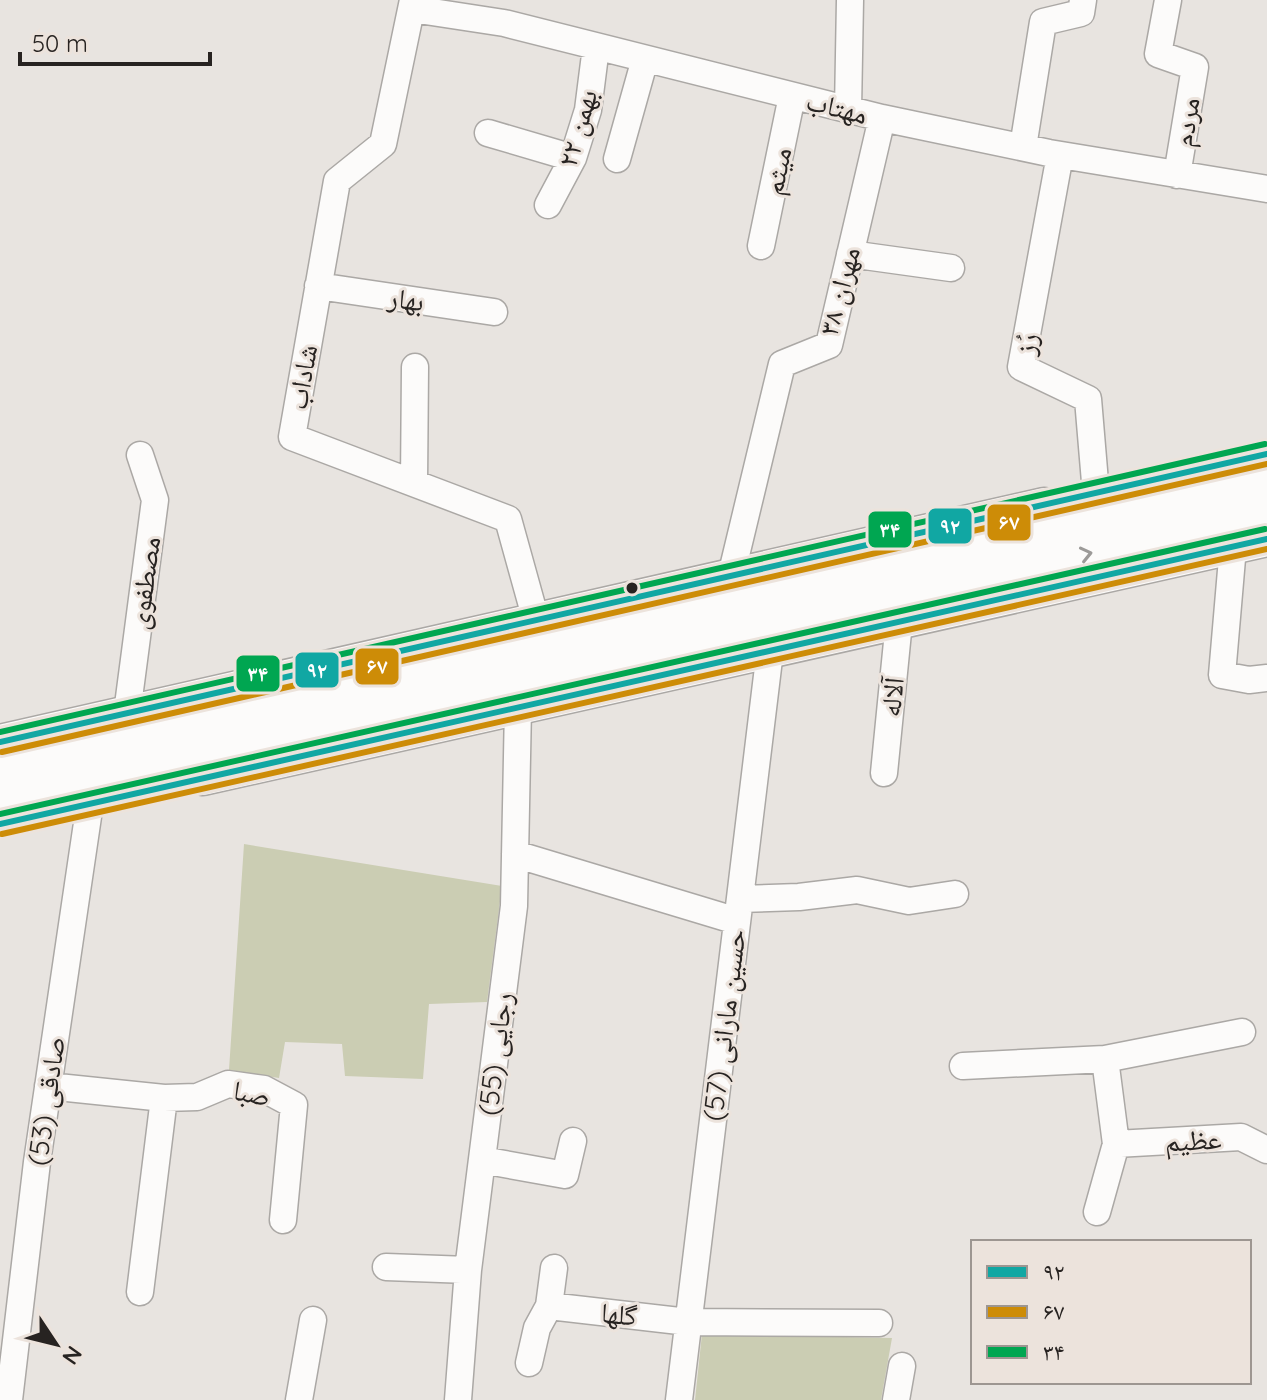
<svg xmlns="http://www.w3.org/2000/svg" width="1267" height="1400" font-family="Quicksand,'Noto Naskh Arabic',sans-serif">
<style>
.green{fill:#cbcdb3}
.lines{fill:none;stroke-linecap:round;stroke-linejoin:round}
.minor-casing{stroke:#aba8a5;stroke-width:29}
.major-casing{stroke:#aba8a5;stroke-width:37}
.highway-casing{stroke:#aba8a5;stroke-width:43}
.minor{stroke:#fcfbfa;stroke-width:26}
.major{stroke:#fcfbfa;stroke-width:34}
.highway{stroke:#fcfbfa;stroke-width:40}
.bus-1-casing{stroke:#ece3dc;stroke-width:12}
.bus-2-casing{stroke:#ece3dc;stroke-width:12}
.bus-3-casing{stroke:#ece3dc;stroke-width:12}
.bus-1{stroke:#11a7a3;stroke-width:6}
.bus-2{stroke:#cd8c07;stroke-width:6}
.bus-3{stroke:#00a651;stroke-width:6}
.oneway{stroke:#9c9a98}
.bus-dot{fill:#272321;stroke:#ece3dc;stroke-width:3}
.labels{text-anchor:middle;stroke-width:6;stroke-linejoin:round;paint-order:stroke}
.street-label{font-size:28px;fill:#272321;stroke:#ece3dc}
.line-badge{stroke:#ece3dc;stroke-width:3}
.badge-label{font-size:22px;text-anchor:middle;font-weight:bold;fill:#fff}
</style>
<rect width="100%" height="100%" fill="#e8e4e0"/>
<path class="green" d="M 244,844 L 502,886 L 487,1002 L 429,1004 L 423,1079 L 345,1076 L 342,1044 L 285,1042 L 279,1078 L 229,1070 Z
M 702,1334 L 892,1338 L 881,1400 L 695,1400 Z"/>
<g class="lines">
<g class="minor-casing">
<path id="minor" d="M 413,0 L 383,144 L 337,181 L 292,437 L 508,519 L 536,620
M 1168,0 L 1158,54 L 1195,67 L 1177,175
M 412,9 L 504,23 L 882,118 L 1049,153 L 1267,189
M 848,110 L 850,0
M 488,133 L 573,158
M 1023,147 L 1043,22 L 1081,13 L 1083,0
M 1060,155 L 1021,367 L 1088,399 L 1096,494
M 617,159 L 645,59
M 548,205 L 573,158 L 588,110 L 596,47
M 761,246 L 792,96
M 850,254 L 951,268
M 318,286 L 494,312
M 414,483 L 415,367
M 1233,547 L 1222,675 L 1249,680 L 1267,678
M 731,576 L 782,364 L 829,345 L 882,118
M 127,713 L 155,500 L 140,455
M 884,773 L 899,622
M 515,854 L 737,921
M 740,899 L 799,897 L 857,890 L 909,901 L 955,894
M 963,1066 L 1105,1059
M 48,1086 L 164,1098 L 197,1097 L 228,1084 L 264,1089 L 294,1105 L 283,1220
M 1116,1144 L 1241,1137 L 1267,1150
M 482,1160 L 565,1175 L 573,1141
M 1097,1212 L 1116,1144 L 1105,1059 L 1242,1032
M 386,1267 L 468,1270
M 140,1292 L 164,1098
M 549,1306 L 688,1322 L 879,1323
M 529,1363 L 537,1328 L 549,1306 L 554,1268
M 9,1400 L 37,1162 L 90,803
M 299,1400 L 313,1320
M 458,1400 L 468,1270 L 514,906 L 518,707
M 679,1400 L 770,651
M 896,1400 L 902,1366"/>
</g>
<g class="major-casing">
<path id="major" d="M 0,742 L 1044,505
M 203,778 L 1267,539"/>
</g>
<g class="highway-casing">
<path id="highway" d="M 0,766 L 1267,474
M 0,804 L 1267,512"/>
</g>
<use href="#minor" class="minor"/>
<use href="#major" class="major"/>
<use href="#highway" class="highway"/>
<g class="bus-1-casing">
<path id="bus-1" d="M 0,742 L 1267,454
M 0,824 L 1267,539"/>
</g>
<g class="bus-2-casing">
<path id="bus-2" d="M 2,752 L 1267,464
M 2,834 L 1267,549"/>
</g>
<g class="bus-3-casing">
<path id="bus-3" d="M 0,732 L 1265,444
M 0,814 L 1265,529"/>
</g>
<use href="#bus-1" class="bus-1"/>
<use href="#bus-2" class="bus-2"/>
<use href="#bus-3" class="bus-3"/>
</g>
<defs><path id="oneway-chevron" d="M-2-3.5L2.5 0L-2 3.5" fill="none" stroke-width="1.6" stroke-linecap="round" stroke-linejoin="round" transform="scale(2)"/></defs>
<use class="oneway" href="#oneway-chevron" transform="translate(1086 554) rotate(-13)"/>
<circle class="bus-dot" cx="632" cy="588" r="7"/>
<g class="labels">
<g class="street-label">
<text transform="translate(837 107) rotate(14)" y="10">مهتاب</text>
<text transform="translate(1186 122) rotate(-81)" y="10">مردم</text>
<text transform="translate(577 128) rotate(-74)" y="10">۲۲ بهمن</text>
<text transform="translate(777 171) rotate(-78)" y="10">میثم</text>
<text transform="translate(839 291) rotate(-75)" y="10">مهران ۳۸</text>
<text transform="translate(406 299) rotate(8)" y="10">بهار</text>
<text transform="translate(1026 344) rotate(-81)" y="10">رُز</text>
<text transform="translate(302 377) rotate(-80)" y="10">شاداب</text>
<text transform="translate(144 583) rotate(-82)" y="10">مصطفوی</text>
<text transform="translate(892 697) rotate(-84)" y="10">آلاله</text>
<text transform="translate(724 1025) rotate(-83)" y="10">حسین مارانی (57)</text>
<text transform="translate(495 1054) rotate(-83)" y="10">رجایی (55)</text>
<text transform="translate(252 1093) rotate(11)" y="10">صبا</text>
<text transform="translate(46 1101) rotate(-82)" y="10">صادقی (53)</text>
<text transform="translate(1193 1140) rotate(-3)" y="10">عظیم</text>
<text transform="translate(619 1314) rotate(6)" y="10">گلها</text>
</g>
</g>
<g class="line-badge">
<rect x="986" y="503" width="46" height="39" rx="8" fill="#cd8c07"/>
<rect x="927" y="507" width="46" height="38" rx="8" fill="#11a7a3"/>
<rect x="867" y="510" width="46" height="39" rx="8" fill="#00a651"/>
<rect x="354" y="647" width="46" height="39" rx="8" fill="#cd8c07"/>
<rect x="294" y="651" width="46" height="38" rx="8" fill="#11a7a3"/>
<rect x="235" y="654" width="46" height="39" rx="8" fill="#00a651"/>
</g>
<g class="badge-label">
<text x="1009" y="530">۶۷</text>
<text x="950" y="534">۹۲</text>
<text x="890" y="537">۳۴</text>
<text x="377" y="674">۶۷</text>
<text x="317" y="678">۹۲</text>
<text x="258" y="681">۳۴</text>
</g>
<rect x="971" y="1240" width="280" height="144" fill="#ece3dc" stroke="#9d9691" stroke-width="2"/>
<rect x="987" y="1266" width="40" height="12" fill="#11a7a3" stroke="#9d9691" stroke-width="2"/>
<text x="1043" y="1280" font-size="24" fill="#272321">۹۲</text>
<rect x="987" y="1306" width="40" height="12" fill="#cd8c07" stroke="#9d9691" stroke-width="2"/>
<text x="1043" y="1320" font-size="24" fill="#272321">۶۷</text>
<rect x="987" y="1346" width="40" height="12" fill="#00a651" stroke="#9d9691" stroke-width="2"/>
<text x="1043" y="1360" font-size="24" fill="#272321">۳۴</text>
<g transform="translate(56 1344) rotate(125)" stroke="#ece3dc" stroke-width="6" paint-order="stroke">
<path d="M0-6L14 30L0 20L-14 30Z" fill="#272321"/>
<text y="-12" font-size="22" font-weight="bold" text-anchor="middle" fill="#272321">N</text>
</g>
<path d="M20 52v12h190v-12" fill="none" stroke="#272321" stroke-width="4"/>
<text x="32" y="52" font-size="24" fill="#272321" stroke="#ece3dc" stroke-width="6" paint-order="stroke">50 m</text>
</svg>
